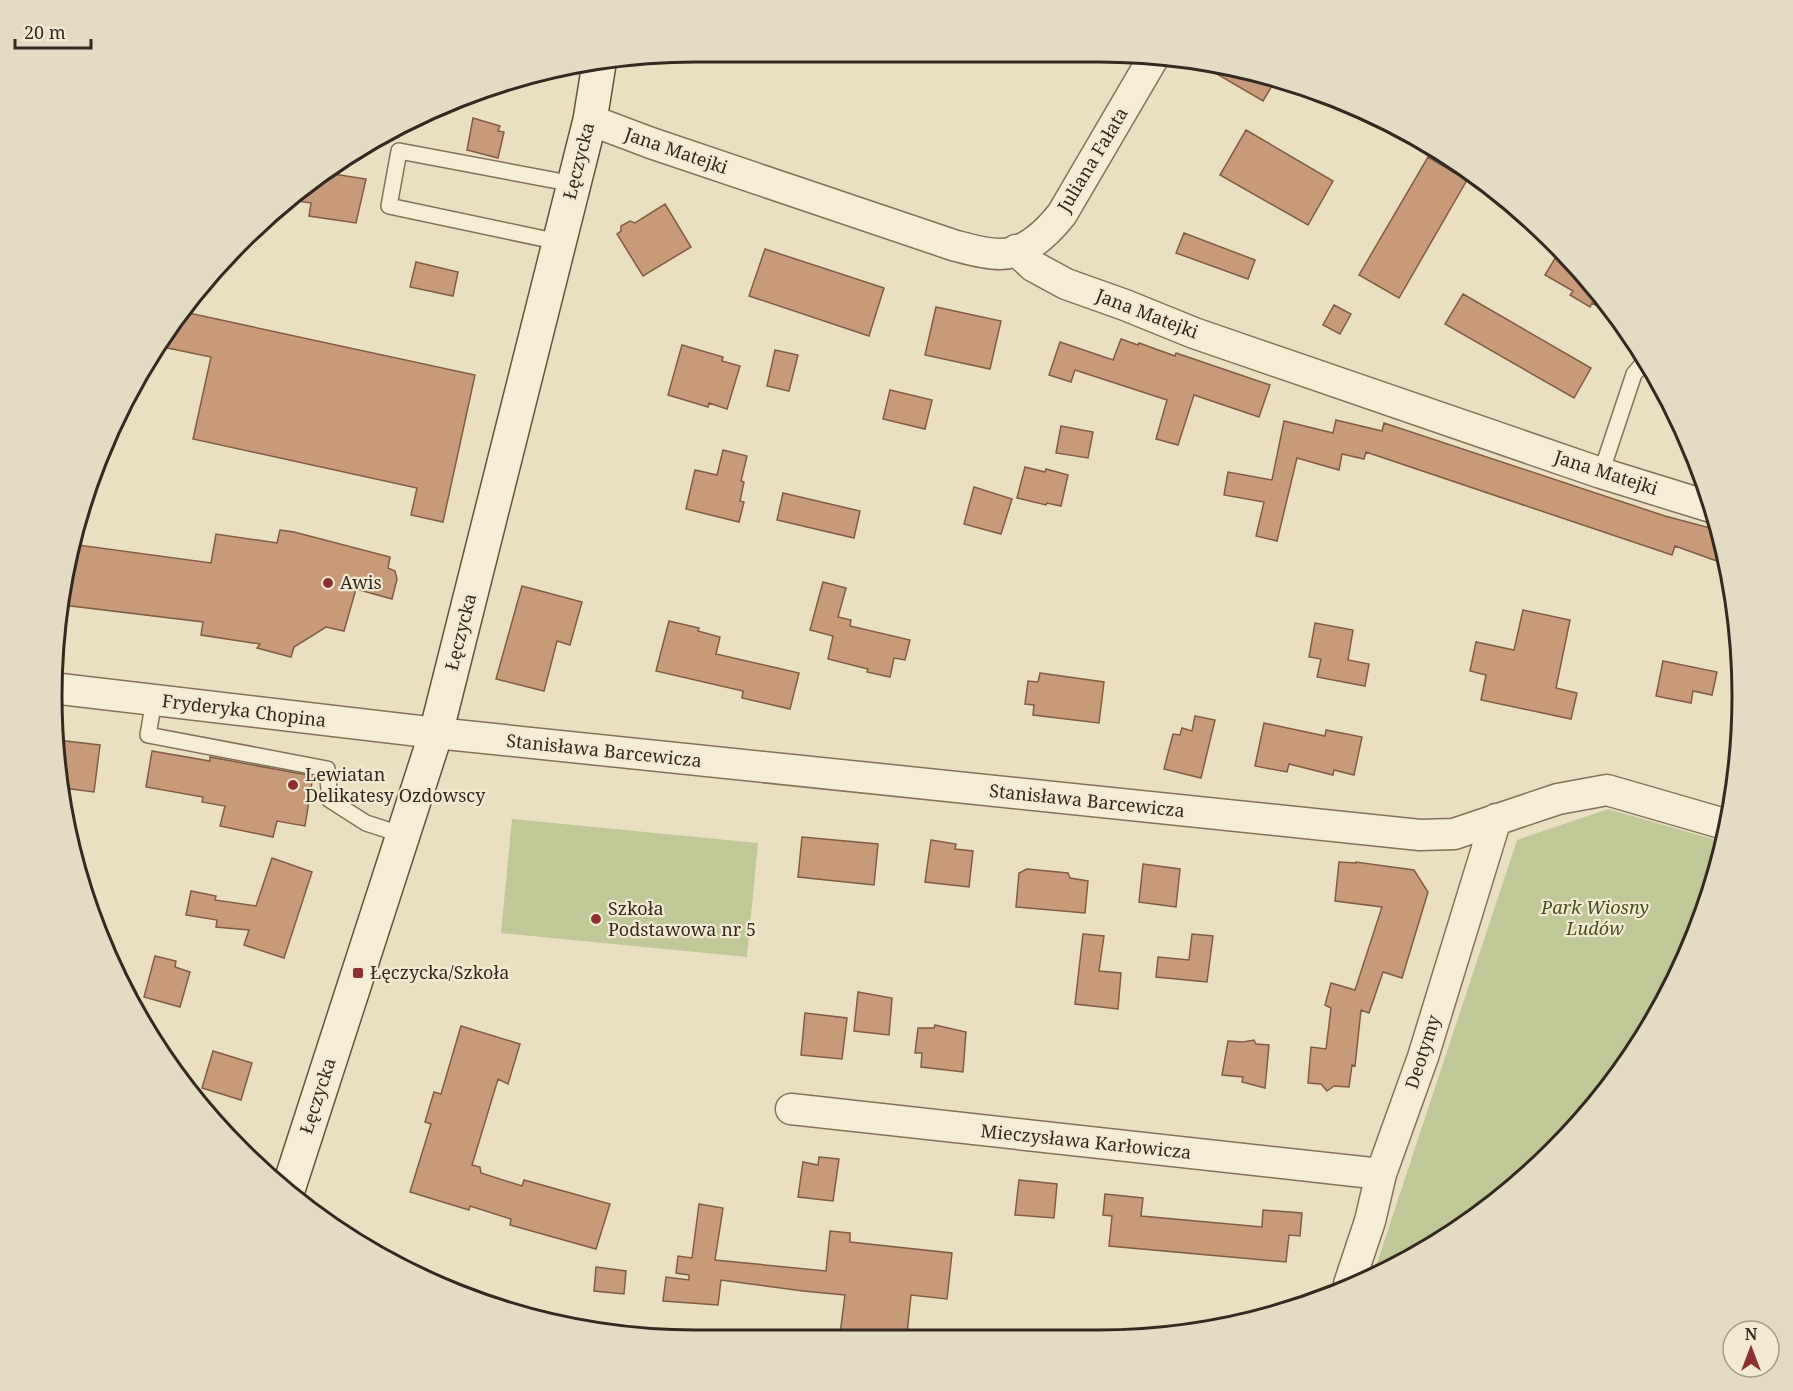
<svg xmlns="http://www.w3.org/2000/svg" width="1793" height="1391" font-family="'Noto Serif',serif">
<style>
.green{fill:#c1c897}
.building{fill:#c79b7a;stroke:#815c42;stroke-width:1.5}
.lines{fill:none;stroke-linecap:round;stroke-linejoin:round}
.lane-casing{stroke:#83715b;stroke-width:18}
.street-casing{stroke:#83715b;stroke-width:33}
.secondary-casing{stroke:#65523e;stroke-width:36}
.lane{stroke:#f6edd5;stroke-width:15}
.street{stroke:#f6edd5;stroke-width:30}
.secondary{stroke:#f6edd5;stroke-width:33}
.poi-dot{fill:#8e302f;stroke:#f3ead1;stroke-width:2}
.labels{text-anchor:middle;stroke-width:4.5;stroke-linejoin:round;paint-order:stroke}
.street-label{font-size:18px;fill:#34291e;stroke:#f3ead1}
.poi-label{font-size:18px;fill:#34291e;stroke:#f3ead1;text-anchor:start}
.park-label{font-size:18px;font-style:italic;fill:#444f26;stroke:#f3ead1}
.rim{fill:none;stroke:#34291e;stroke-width:3}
</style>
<rect width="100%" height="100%" fill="#ebdfc2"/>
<path class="green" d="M 1608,809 L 1723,842 L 1693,942 L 1633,1054 L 1553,1151 L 1455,1232 L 1374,1272 L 1517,840 Z
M 512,819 L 758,843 L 747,957 L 501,933 Z"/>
<path class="building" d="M 1211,67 L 1259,76 L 1273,84 L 1263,101 L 1210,70 Z
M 473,118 L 500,126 L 498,131 L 504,132 L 498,158 L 467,150 Z
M 1246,130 L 1333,181 L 1308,225 L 1220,175 Z
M 1428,157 L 1467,180 L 1399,298 L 1359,275 Z
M 327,173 L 366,179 L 356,223 L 309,216 L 311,203 L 292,200 Z
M 665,204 L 691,247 L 643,276 L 617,234 L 621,231 L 621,226 L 630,221 L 635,223 Z
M 1184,233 L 1255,260 L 1248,279 L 1176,253 Z
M 765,249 L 884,288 L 869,336 L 749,296 Z
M 1560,250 L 1582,270 L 1617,317 L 1592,303 L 1590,307 L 1570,295 L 1573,291 L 1545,275 Z
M 416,262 L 458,272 L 453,296 L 410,287 Z
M 1463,294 L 1591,368 L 1574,398 L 1445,324 Z
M 1334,305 L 1351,314 L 1340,334 L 1323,325 Z
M 936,307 L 1001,321 L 990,369 L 925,355 Z
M 184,312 L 475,375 L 443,522 L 411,515 L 417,488 L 193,439 L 211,357 L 158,346 Z
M 1121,339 L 1138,345 L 1139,343 L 1175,356 L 1176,353 L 1270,385 L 1259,417 L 1194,395 L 1178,445 L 1156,439 L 1167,400 L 1075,370 L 1071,382 L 1049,375 L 1060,342 L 1113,360 Z
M 682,345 L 723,357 L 722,361 L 740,366 L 727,409 L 709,403 L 708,407 L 668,395 Z
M 775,350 L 798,355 L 789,391 L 767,386 Z
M 890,390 L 932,400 L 925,429 L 883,419 Z
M 1336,420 L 1382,431 L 1384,423 L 1665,516 L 1718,530 L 1728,565 L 1675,546 L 1672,555 L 1366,452 L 1364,459 L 1342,454 L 1339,470 L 1297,458 L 1277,541 L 1256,536 L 1264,502 L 1224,495 L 1228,472 L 1272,480 L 1284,421 L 1333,433 Z
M 1061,426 L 1093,432 L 1088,458 L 1056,453 Z
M 723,450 L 747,456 L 741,481 L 744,482 L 740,501 L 744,502 L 739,522 L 686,509 L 695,470 L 717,475 Z
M 1025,467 L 1045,472 L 1046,469 L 1068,475 L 1061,506 L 1047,503 L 1046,505 L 1017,498 Z
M 974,487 L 1012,499 L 1001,534 L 964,524 Z
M 783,493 L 860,511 L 854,538 L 777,520 Z
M 280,530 L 294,532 L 390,557 L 388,568 L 395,571 L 397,579 L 392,599 L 356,589 L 344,631 L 326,627 L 294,647 L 291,657 L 257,648 L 260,644 L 201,635 L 203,622 L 63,605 L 71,544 L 211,563 L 216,534 L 277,543 Z
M 823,582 L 846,588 L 838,617 L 851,620 L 850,626 L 910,640 L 905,660 L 894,658 L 890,677 L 867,672 L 868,669 L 828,659 L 833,636 L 810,630 Z
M 522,586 L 582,602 L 570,645 L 557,641 L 544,691 L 496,679 Z
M 1523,610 L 1570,620 L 1556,688 L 1577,693 L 1571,719 L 1481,700 L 1486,675 L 1470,671 L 1476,642 L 1514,650 Z
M 669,621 L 699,628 L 698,631 L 720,637 L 716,654 L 799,673 L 790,709 L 742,698 L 743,691 L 656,671 Z
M 1315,623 L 1353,630 L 1348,660 L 1369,664 L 1365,686 L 1317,677 L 1321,659 L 1309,657 Z
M 1663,661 L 1717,672 L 1712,695 L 1693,691 L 1691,703 L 1656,696 Z
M 1040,673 L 1104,682 L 1099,723 L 1033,715 L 1034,705 L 1025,704 L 1028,681 L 1038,682 Z
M 1195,716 L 1215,720 L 1201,778 L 1164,769 L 1173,734 L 1180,735 L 1182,728 L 1192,731 Z
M 1264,723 L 1325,736 L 1326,730 L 1362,737 L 1354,775 L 1334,770 L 1333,775 L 1289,764 L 1287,772 L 1255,766 Z
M 57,740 L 100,745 L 94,792 L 63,788 Z
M 152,751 L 210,761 L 210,757 L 313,776 L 305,826 L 277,821 L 273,837 L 220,826 L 225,806 L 202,802 L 203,797 L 146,787 Z
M 802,837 L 878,844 L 874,885 L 798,877 Z
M 931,840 L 956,844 L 955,849 L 973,851 L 969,887 L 925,882 Z
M 272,858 L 312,872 L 284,958 L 244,945 L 249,930 L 216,927 L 217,920 L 186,915 L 191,891 L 216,896 L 215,900 L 256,906 Z
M 1339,862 L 1356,863 L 1356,862 L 1414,870 L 1428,892 L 1402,978 L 1383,972 L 1369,1013 L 1361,1010 L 1355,1066 L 1352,1065 L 1349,1087 L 1334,1086 L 1327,1091 L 1321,1084 L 1308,1083 L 1311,1047 L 1326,1049 L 1331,1008 L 1325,1005 L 1331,983 L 1355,990 L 1382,907 L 1335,901 Z
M 1143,864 L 1180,869 L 1176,907 L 1139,902 Z
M 1027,869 L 1068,873 L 1070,878 L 1088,881 L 1085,913 L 1016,907 L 1019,873 Z
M 1083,934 L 1104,936 L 1099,971 L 1121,973 L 1118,1009 L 1075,1004 Z
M 1192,934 L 1213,936 L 1207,982 L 1156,977 L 1158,957 L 1189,960 Z
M 155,956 L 176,961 L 175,967 L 190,972 L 180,1007 L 144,997 Z
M 858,992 L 892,998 L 889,1035 L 854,1031 Z
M 805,1013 L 847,1018 L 842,1059 L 801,1055 Z
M 935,1025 L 966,1032 L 963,1072 L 921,1067 L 922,1053 L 915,1053 L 918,1028 L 934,1028 Z
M 461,1026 L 520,1044 L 508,1084 L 498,1079 L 472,1165 L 480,1167 L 481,1173 L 522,1186 L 524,1180 L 610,1204 L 596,1249 L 510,1225 L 511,1219 L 470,1206 L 469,1210 L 410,1192 L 431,1124 L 425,1122 L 434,1092 L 441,1094 Z
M 1254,1040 L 1256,1044 L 1269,1045 L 1265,1088 L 1242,1082 L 1243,1077 L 1222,1075 L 1228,1041 L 1243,1042 Z
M 213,1051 L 252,1063 L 241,1100 L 202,1088 Z
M 819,1157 L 839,1159 L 833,1201 L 798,1197 L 803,1162 L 818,1165 Z
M 1019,1180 L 1057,1184 L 1054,1218 L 1015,1215 Z
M 1105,1194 L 1143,1198 L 1141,1216 L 1262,1227 L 1263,1210 L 1302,1213 L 1300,1236 L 1289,1235 L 1286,1262 L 1109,1246 L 1112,1216 L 1103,1215 Z
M 699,1204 L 723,1208 L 715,1260 L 826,1271 L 830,1231 L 850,1233 L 850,1242 L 952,1253 L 947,1299 L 911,1295 L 907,1334 L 840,1334 L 845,1295 L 803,1291 L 721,1280 L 718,1305 L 663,1301 L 666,1277 L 689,1280 L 689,1275 L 676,1273 L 678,1256 L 692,1258 Z
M 596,1267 L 626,1271 L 624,1294 L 594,1291 Z"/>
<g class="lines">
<g class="lane-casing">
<path id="lane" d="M 559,242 L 389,206 L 399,151 L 574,184
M 1601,473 L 1634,374 L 1646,360
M 154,700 L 148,735 L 327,769 L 330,800 L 366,823 L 403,835"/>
</g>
<g class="street-casing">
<path id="street" d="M 590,120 L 651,143 L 953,245 C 968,249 984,254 1000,254 C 1026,254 1047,233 1062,214 L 1155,55
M 1016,250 L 1033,266 L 1066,284 L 1125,305 L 1194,333 L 1601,473 L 1711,507
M 52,688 L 436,733 L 1420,835 L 1454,834 L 1558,799 L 1607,790 L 1728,825
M 791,1109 L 1381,1174
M 1349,1284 L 1370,1221 L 1381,1174 L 1423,1057 L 1496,819"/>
</g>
<g class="secondary-casing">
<path id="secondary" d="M 288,1190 L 436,733 L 590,120 L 599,64"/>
</g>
<use href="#lane" class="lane"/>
<use href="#street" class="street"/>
<use href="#secondary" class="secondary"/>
</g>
<g class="poi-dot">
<circle cx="328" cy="583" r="6"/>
<circle cx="293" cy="785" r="6"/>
<circle cx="596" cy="919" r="6"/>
<rect x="352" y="967" width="12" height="12" rx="3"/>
</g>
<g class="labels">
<g class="street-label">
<text transform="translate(676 151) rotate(19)" y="6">Jana Matejki</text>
<text transform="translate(1093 160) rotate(-59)" y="6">Juliana Fałata</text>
<text transform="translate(579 161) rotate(-76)" y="6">Łęczycka</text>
<text transform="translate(1147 314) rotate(21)" y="6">Jana Matejki</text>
<text transform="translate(1606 473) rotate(18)" y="6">Jana Matejki</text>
<text transform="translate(461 632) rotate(-76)" y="6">Łęczycka</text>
<text transform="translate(244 711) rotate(7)" y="6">Fryderyka Chopina</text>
<text transform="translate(604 751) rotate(6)" y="6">Stanisława Barcewicza</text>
<text transform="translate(1087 801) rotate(6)" y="6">Stanisława Barcewicza</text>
<text transform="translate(1423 1052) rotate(-72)" y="6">Deotymy</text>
<text transform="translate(318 1096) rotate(-72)" y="6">Łęczycka</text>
<text transform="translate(1086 1142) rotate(6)" y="6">Mieczysława Karłowicza</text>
</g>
<g class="poi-label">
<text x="340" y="589">Awis</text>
<text x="305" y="781">Lewiatan<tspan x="305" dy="21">Delikatesy Ozdowscy</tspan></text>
<text x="608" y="915">Szkoła<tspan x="608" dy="21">Podstawowa nr 5</tspan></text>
<text x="370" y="979">Łęczycka/Szkoła</text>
</g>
<g class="park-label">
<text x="1595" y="914">Park Wiosny<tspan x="1595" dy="21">Ludów</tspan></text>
</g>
</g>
<path d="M0 0H1793V1391H0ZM696 62H1098A634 634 0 0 1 1732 696V696A634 634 0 0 1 1098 1330H696A634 634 0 0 1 62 696V696A634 634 0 0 1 696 62Z" fill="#e4dbc3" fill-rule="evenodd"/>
<path class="rim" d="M696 62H1098A634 634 0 0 1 1732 696V696A634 634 0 0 1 1098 1330H696A634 634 0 0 1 62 696V696A634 634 0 0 1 696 62Z"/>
<g transform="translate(1751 1349)"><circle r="28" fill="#f3ead1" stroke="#a79d89" stroke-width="1.5"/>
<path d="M0-4.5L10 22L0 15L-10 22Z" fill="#8e302f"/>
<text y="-9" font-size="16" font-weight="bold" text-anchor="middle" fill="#34291e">N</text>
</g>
<path d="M15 39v9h76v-9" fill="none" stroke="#34291e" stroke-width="3"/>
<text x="24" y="39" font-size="18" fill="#34291e" stroke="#f3ead1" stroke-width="4.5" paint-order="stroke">20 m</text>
</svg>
